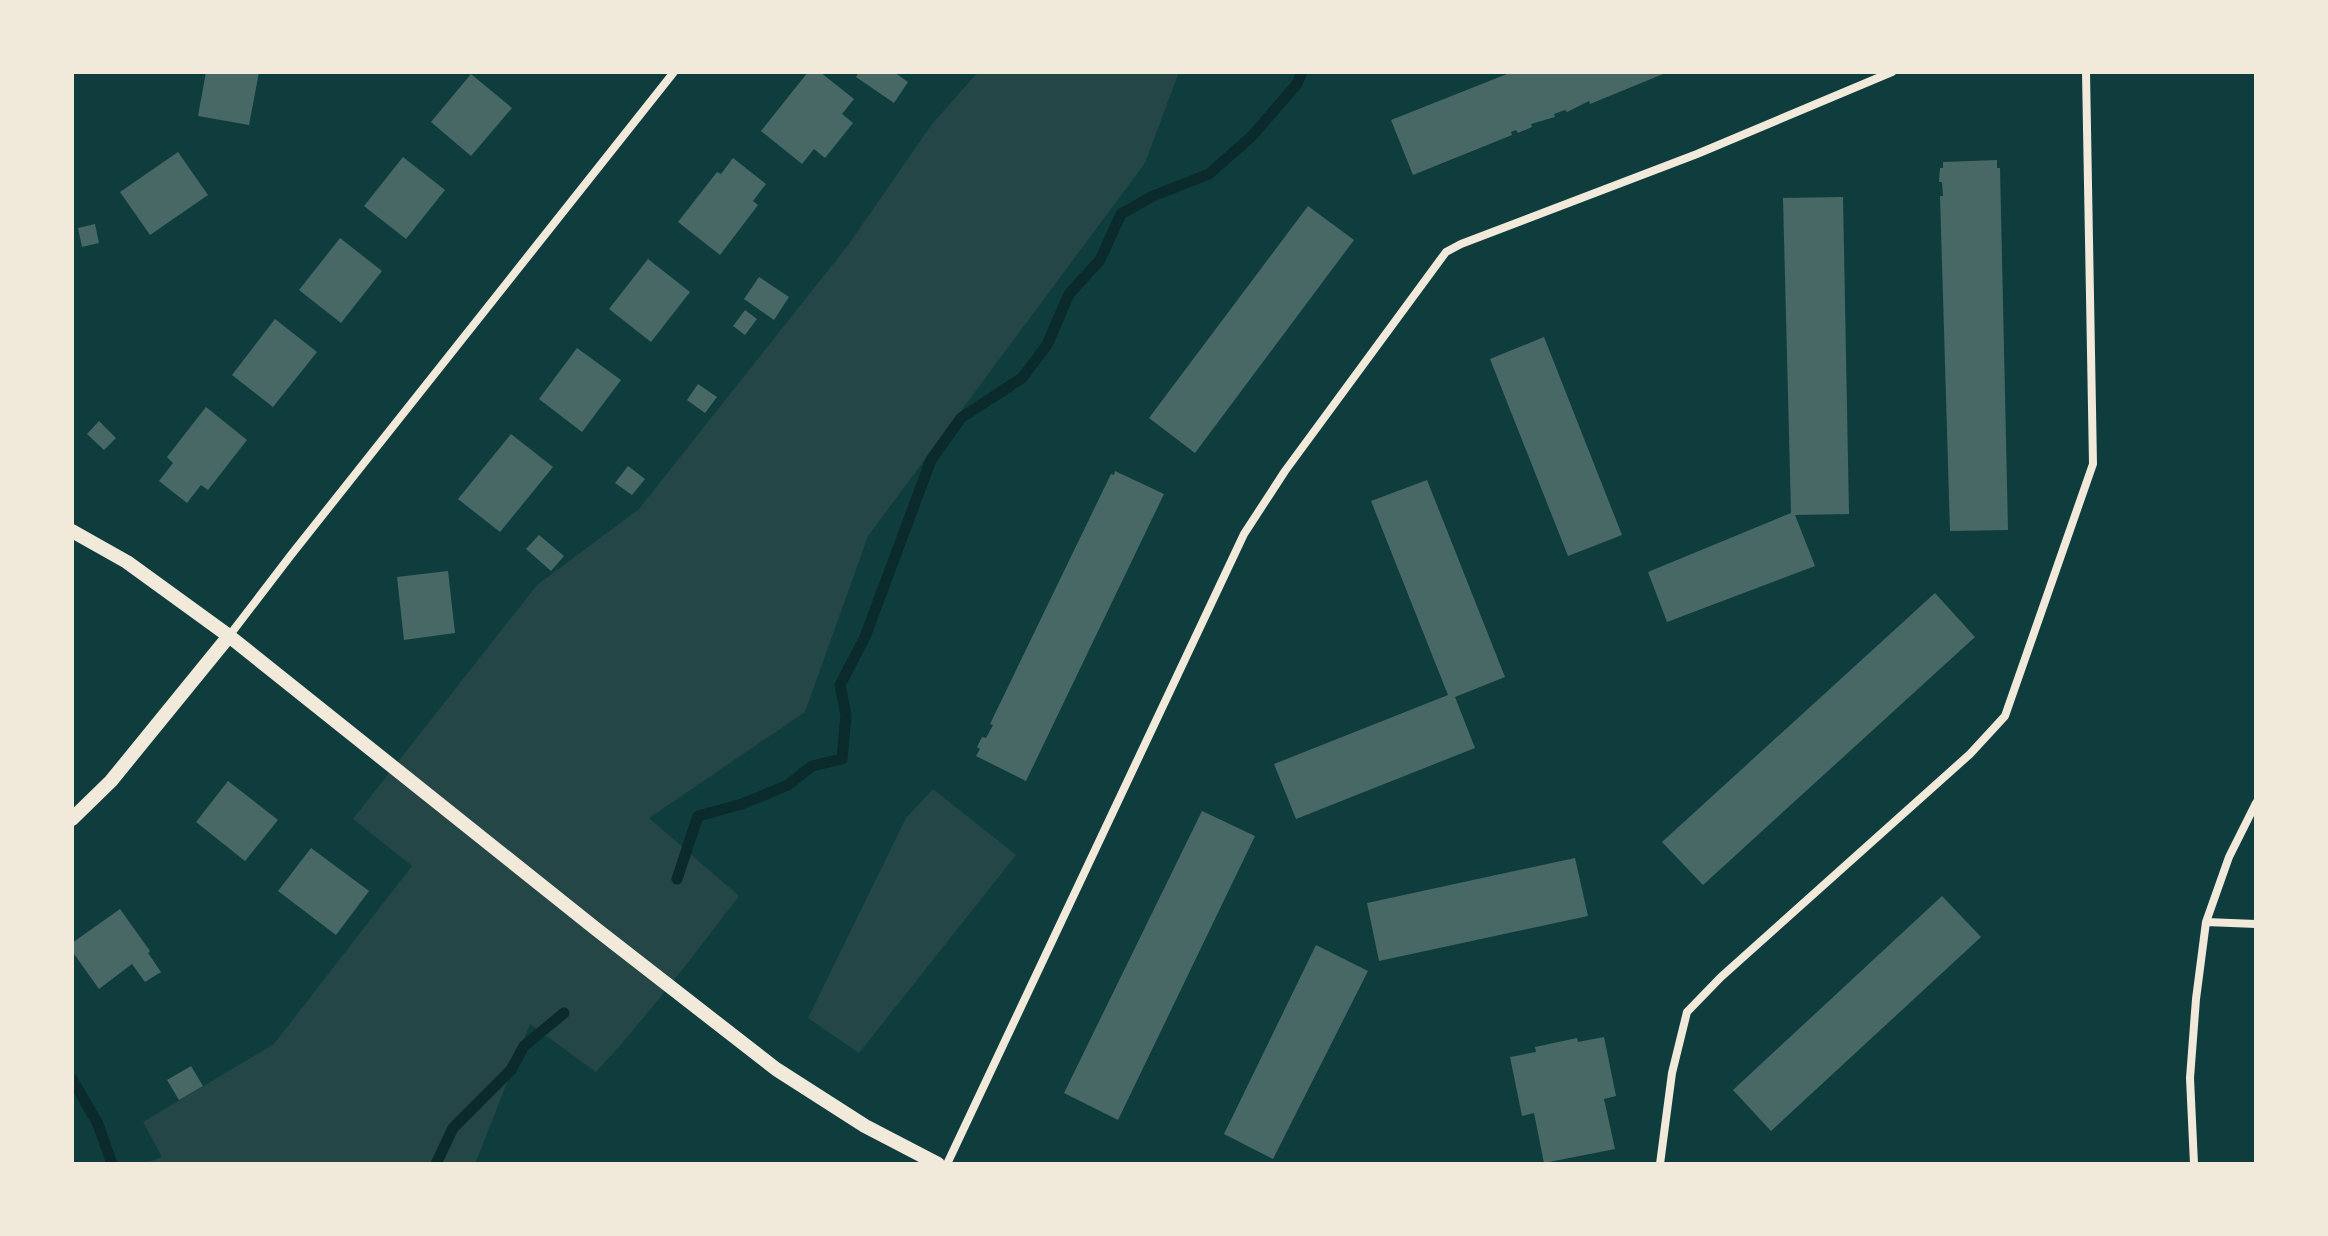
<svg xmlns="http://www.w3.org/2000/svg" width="2328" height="1236" font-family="Commissioner,sans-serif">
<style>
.green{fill:#244646}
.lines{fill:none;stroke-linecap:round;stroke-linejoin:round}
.stream{stroke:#0a2a2b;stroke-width:11}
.building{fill:#486865}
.minor{stroke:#f1e9da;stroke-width:8}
.tertiary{stroke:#f1e9da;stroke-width:14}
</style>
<rect width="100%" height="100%" fill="#0f3d3e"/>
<path class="green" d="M 978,72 L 1179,72 L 1145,163 L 868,536 L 805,712 L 649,818 L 739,896 C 693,956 647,1017 596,1072 L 530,1024 L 475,1164 L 143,1164 L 162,1157 L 143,1122 L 274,1044 L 412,866 L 353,819 L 537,585 L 639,509 L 849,244 L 932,124 Z
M 933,789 L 1016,855 L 859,1053 L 808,1018 L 906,818 Z"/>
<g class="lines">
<path class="stream" d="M 677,879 L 698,816 L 742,804 L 788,785 L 812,766 L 842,759 L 846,715 L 840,685 L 865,637 L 931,460 L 961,418 L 1022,378 L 1047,345 L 1069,294 L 1100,260 L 1121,214 L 1153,196 L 1209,174 L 1252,136 L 1297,84 L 1302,72
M 72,1079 L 98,1124 L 112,1164
M 436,1164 L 453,1128 L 511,1070 L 524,1046 L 564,1013"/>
</g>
<path class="building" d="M 206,72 L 259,72 L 249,125 L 198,116 Z
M 808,72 L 820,72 L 854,99 L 842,114 L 853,123 L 825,158 L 814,149 L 802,164 L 761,131 Z
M 859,72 L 894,72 L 908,82 L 894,103 L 856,77 Z
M 1512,72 L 1668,72 L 1590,104 L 1589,101 L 1567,112 L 1565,110 L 1554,114 L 1555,117 L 1531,124 L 1532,127 L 1518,133 L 1516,130 L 1511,132 L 1512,135 L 1413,175 L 1391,120 Z
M 471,74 L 512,108 L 471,156 L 431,122 Z
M 178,152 L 208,195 L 150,235 L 120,192 Z
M 403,157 L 445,190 L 406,239 L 364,206 Z
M 733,158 L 766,184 L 753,201 L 758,205 L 720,255 L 678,222 L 717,172 L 721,174 Z
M 1997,160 L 1997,168 L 2000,168 L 2008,530 L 1950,531 L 1940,196 L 1943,196 L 1942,182 L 1939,182 L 1940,168 L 1943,168 L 1943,162 Z
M 1843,197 L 1849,514 L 1795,515 L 1815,566 L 1667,622 L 1648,572 L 1791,513 L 1783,198 Z
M 1308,206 L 1354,240 L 1195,453 L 1149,418 Z
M 95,224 L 99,243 L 82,247 L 78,228 Z
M 340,238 L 382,271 L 341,323 L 299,290 Z
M 648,259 L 690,292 L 651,342 L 609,309 Z
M 759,277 L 789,297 L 774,320 L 744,299 Z
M 745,310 L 757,319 L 745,335 L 733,326 Z
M 275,319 L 317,352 L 273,407 L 232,375 Z
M 1544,337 L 1622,535 L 1568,556 L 1490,359 Z
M 577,348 L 621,380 L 582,432 L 539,399 Z
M 698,384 L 717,397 L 705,413 L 687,400 Z
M 206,407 L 247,440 L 208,490 L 201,485 L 187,503 L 159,481 L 173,463 L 167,457 Z
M 99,421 L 116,438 L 104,450 L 87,434 Z
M 511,434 L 553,467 L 500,532 L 458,499 Z
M 628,466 L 645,479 L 632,495 L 615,483 Z
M 1115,471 L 1164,494 L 1026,781 L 976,756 L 980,749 L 977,747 L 982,737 L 986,738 L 993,725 L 990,724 L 1111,474 L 1114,475 Z
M 1427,480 L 1505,677 L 1455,697 L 1475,748 L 1296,819 L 1274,764 L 1448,695 L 1371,501 Z
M 539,535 L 564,556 L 551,571 L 526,549 Z
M 448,571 L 455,633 L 404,640 L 397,577 Z
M 1935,593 L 1975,637 L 1703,885 L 1662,842 Z
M 228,781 L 278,820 L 245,861 L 196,822 Z
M 1202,811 L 1255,836 L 1118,1120 L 1064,1093 Z
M 311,848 L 369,891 L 336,935 L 278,891 Z
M 1575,858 L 1588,916 L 1379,961 L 1367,903 Z
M 1942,896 L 1981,937 L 1771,1131 L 1733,1090 Z
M 120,909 L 150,951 L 148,953 L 161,972 L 145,982 L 132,964 L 99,989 L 72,951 L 72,943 Z
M 1316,945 L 1368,971 L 1273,1159 L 1224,1134 Z
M 1604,1037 L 1616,1096 L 1604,1099 L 1615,1149 L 1544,1163 L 1534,1113 L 1522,1116 L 1510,1057 L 1536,1052 L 1535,1047 L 1577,1038 L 1578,1042 Z
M 191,1066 L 203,1086 L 179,1100 L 167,1080 Z"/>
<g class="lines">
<path class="minor" d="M 229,636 L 291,555 L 674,72
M 2206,922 L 2256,924
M 947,1164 L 1244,534 L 1285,471 L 1446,252 L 1461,244 L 1697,154 L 1892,72
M 1660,1164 L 1672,1073 L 1687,1012 L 1721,977 L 1970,754 L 2005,716 L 2093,464 L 2086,72
M 2194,1164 L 2190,1078 L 2196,999 L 2206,922 L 2229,857 L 2256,803"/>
<path class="tertiary" d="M 72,531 L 127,562 L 229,636 L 596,929 L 776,1069 L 865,1126 L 938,1164
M 72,819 L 111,781 L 229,636"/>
</g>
<rect width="2328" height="1236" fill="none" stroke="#f1e9da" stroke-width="148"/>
</svg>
